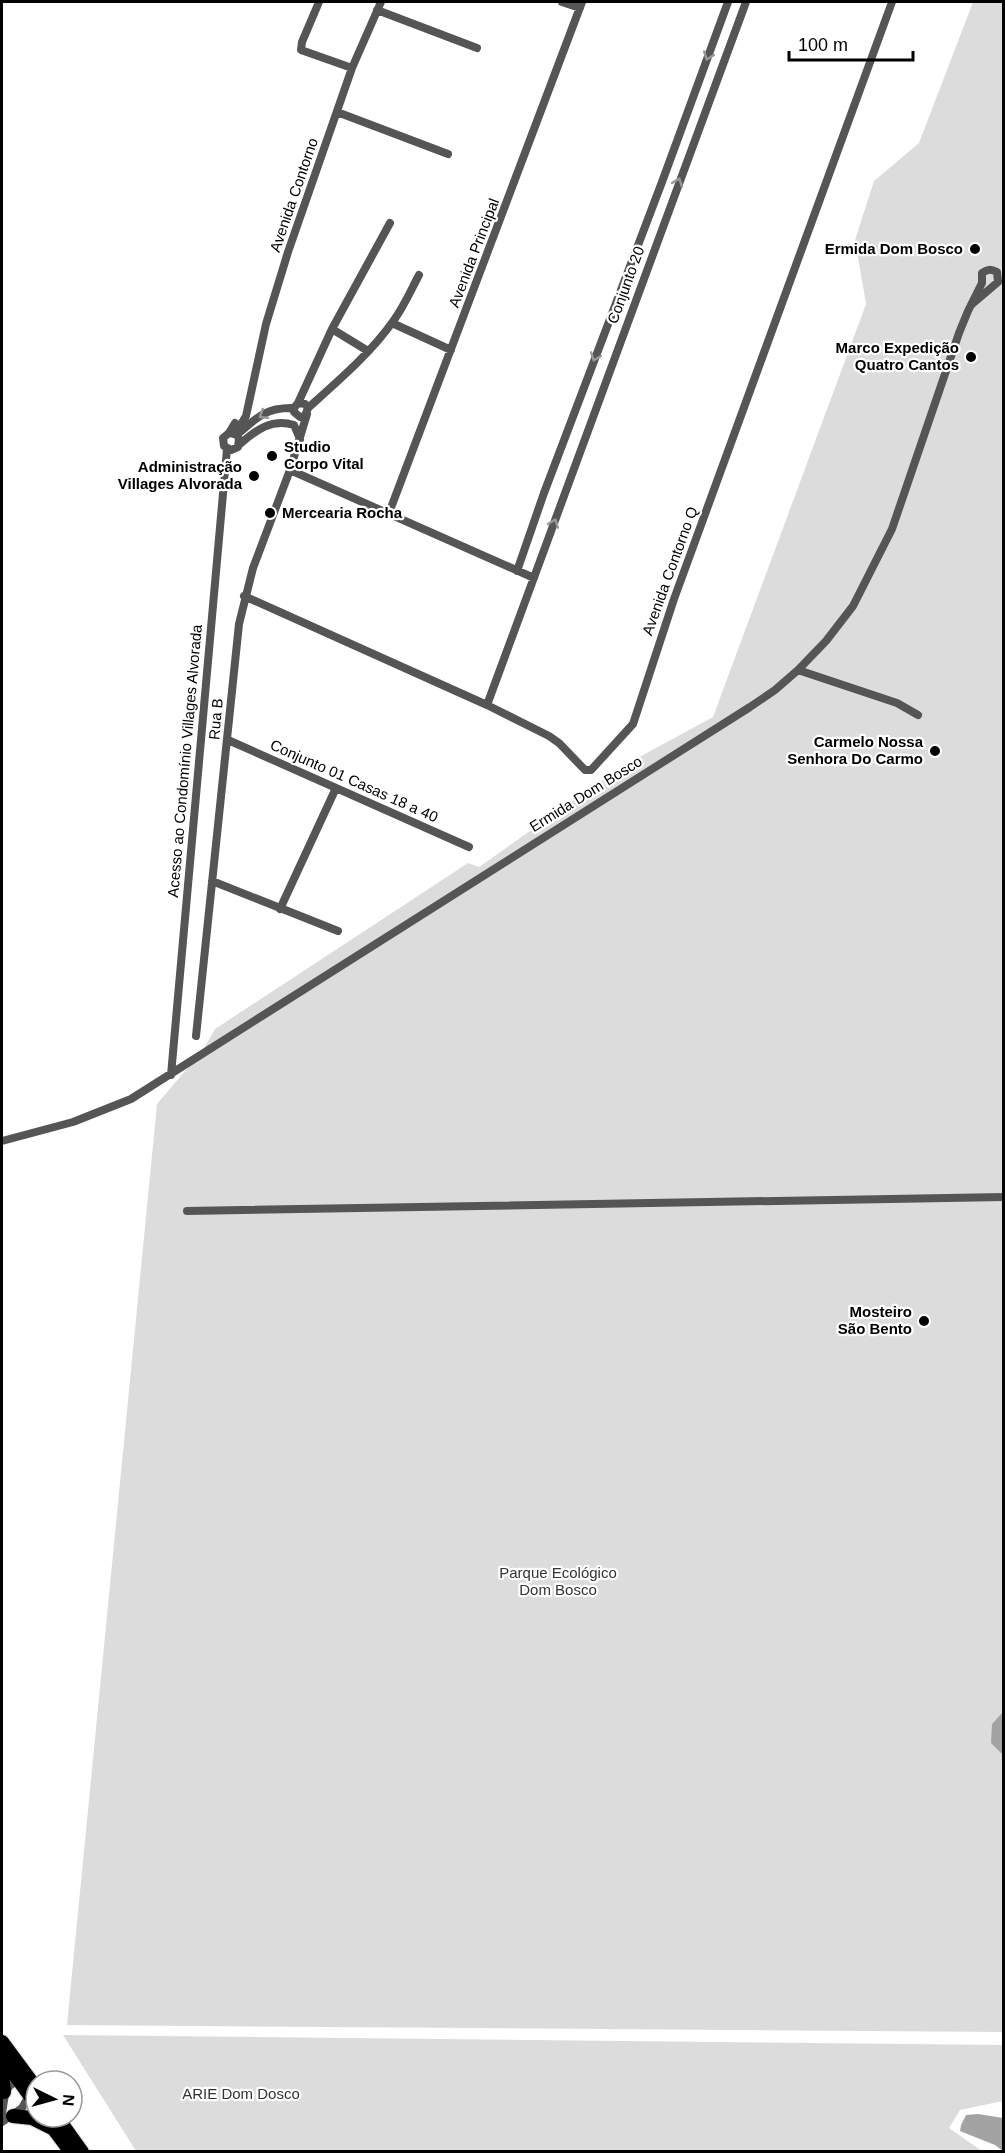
<svg xmlns="http://www.w3.org/2000/svg" width="1005" height="2153" font-family="Arial,sans-serif">
<style>
.green{fill:#dcdcdc}
.water{fill:#a3a3a3}
.lines{fill:none;stroke-linecap:round;stroke-linejoin:round}
.primary-casing{stroke:#dbdbdb;stroke-width:16}
.minor{stroke:#555;stroke-width:8}
.primary{stroke:#000;stroke-width:14}
.oneway{stroke:#999}
.poi-dot{fill:#000;stroke:#fff;stroke-width:2}
.labels{text-anchor:middle;stroke-width:4.5;stroke-linejoin:round;paint-order:stroke}
.street-label{font-size:15px;fill:#000;stroke:#fff}
.poi-label{font-size:15px;font-weight:bold;fill:#000;stroke:#fff;text-anchor:end}
.park-label{font-size:15px;fill:#333;stroke:#fff}
</style>
<rect width="100%" height="100%" fill="#fff"/>
<path class="green" d="M 973,2 L 1003,2 L 1004,1712 L 992,1724 L 1001,1753 L 1004,1755 L 1003,2032 L 67,2025 L 157,1104 L 203,1050 L 215,1029 L 468,863 L 479,867 L 621,767 L 713,717 L 866,304 L 855,240 L 874,181 L 919,143 Z
M 63,2035 L 1003,2045 L 1003,2101 L 960,2110 L 949,2128 L 982,2151 L 136,2151 Z"/>
<path class="water" d="M 1003,1712 L 1003,1755 L 991,1743 L 992,1724 Z
M 978,2114 L 1003,2118 L 1003,2151 L 995,2145 L 960,2131 L 961,2125 L 966,2115 Z"/>
<g class="lines">
<g class="primary-casing">
<path id="primary" d="M 2,2042 L 36,2088
M 2,2057 L 36,2104
M 2,2072 L 4,2092
M 13,2116 L 32,2118 L 54,2129
M 57,2117 L 82,2152
M 50,2124 L 71,2152"/>
</g>
<path class="minor" d="M 319,2 L 302,42 L 301,50 L 352,68
M 562,2 L 580,8
M 377,10 L 477,48
M 337,112 L 448,154
M 392,323 L 451,350
M 332,329 L 368,351
M 298,403 L 332,329 L 390,223
M 308,408 L 305,404 L 298,403 L 294,408 L 294,412 L 300,417 L 305,416 L 308,408 C 338,381 371,353 394,320 C 404,306 411,290 419,275
M 230,433 L 237,435 L 239,439 L 238,447 L 231,450 L 224,446 L 223,438 L 229,433 L 235,423
M 239,433 C 258,416 268,407 294,408
M 235,434 L 246,416 L 266,324 L 288,252 L 352,68 L 381,2
M 240,444 C 256,430 272,418 294,425 L 300,439
M 290,470 L 534,578
M 389,513 L 582,2
M 517,571 L 544,493 L 662,182 L 728,2
M 244,596 L 487,705 L 549,736 L 559,743 L 585,770 L 591,770 L 633,724 L 674,599 L 892,2
M 798,670 L 897,703 L 918,715
M 487,705 L 746,2
M 228,740 L 469,847
M 212,881 L 338,931
M 280,909 L 336,788
M 196,1036 L 239,624 L 253,568 L 290,470 L 307,414
M 171,1075 L 227,449
M 2,1141 L 73,1122 L 131,1099 L 750,707 L 775,690 L 798,670 L 826,641 L 853,606 L 892,529 L 959,333 L 968,311 L 982,283 L 982,273 C 988,269 991,269 997,272 L 998,282 L 971,305
M 187,1211 L 1004,1197
M 2,2113 C 5,2098 3,2084 21,2080
M 2,2122 L 22,2108 L 30,2094"/>
<use href="#primary" class="primary"/>
</g>
<defs><path id="oneway-chevron" d="M-2-3.5L2.5 0L-2 3.5" fill="none" stroke-width="1.6" stroke-linecap="round" stroke-linejoin="round" transform="scale(1.5)"/></defs>
<g class="oneway">
<use href="#oneway-chevron" transform="translate(708 56) rotate(110)"/>
<use href="#oneway-chevron" transform="translate(678 182) rotate(-70)"/>
<use href="#oneway-chevron" transform="translate(595 357) rotate(111)"/>
<use href="#oneway-chevron" transform="translate(263 415) rotate(148)"/>
<use href="#oneway-chevron" transform="translate(554 523) rotate(-70)"/>
</g>
<g class="poi-dot">
<circle cx="975" cy="249" r="6"/>
<circle cx="971" cy="357" r="6"/>
<circle cx="272" cy="456" r="6"/>
<circle cx="254" cy="476" r="6"/>
<circle cx="270" cy="513" r="6"/>
<circle cx="935" cy="751" r="6"/>
<circle cx="924" cy="1321" r="6"/>
</g>
<g class="labels">
<g class="street-label">
<text transform="translate(294 195) rotate(-71)" y="5">Avenida Contorno</text>
<text transform="translate(474 253) rotate(-69)" y="5">Avenida Principal</text>
<text transform="translate(626 285) rotate(-70)" y="5">Conjunto 20</text>
<text transform="translate(670 571) rotate(-70)" y="5">Avenida Contorno Q</text>
<text transform="translate(216 719) rotate(-85)" y="5">Rua B</text>
<text transform="translate(185 761) rotate(-85)" y="5">Acesso ao Condomínio Villages Alvorada</text>
<text transform="translate(354 781) rotate(24)" y="5">Conjunto 01 Casas 18 a 40</text>
<text transform="translate(586 794) rotate(-32)" y="5">Ermida Dom Bosco</text>
</g>
<g class="poi-label">
<text x="963" y="254">Ermida Dom Bosco</text>
<text x="959" y="353">Marco Expedição<tspan x="959" dy="17">Quatro Cantos</tspan></text>
<text x="284" y="452" text-anchor="start">Studio<tspan x="284" dy="17">Corpo Vital</tspan></text>
<text x="242" y="472">Administração<tspan x="242" dy="17">Villages Alvorada</tspan></text>
<text x="282" y="518" text-anchor="start">Mercearia Rocha</text>
<text x="923" y="747">Carmelo Nossa<tspan x="923" dy="17">Senhora Do Carmo</tspan></text>
<text x="912" y="1317">Mosteiro<tspan x="912" dy="17">São Bento</tspan></text>
</g>
<g class="park-label">
<text x="558" y="1578">Parque Ecológico<tspan x="558" dy="17">Dom Bosco</tspan></text>
<text x="241" y="2099">ARIE Dom Dosco</text>
</g>
</g>
<rect width="1005" height="2153" fill="none" stroke="#000000" stroke-width="6"/>
<g transform="translate(54 2099) rotate(95)"><circle r="28" fill="#ffffff" stroke="#999999" stroke-width="1.5"/>
<path d="M0-4.5L10 22L0 15L-10 22Z" fill="#000000"/>
<text y="-9" font-size="16" font-weight="bold" text-anchor="middle" fill="#000000">N</text>
</g>
<path d="M789 51v9h124v-9" fill="none" stroke="#000000" stroke-width="3"/>
<text x="798" y="51" font-size="18" fill="#000000" stroke="#ffffff" stroke-width="4.5" paint-order="stroke">100 m</text>
</svg>
